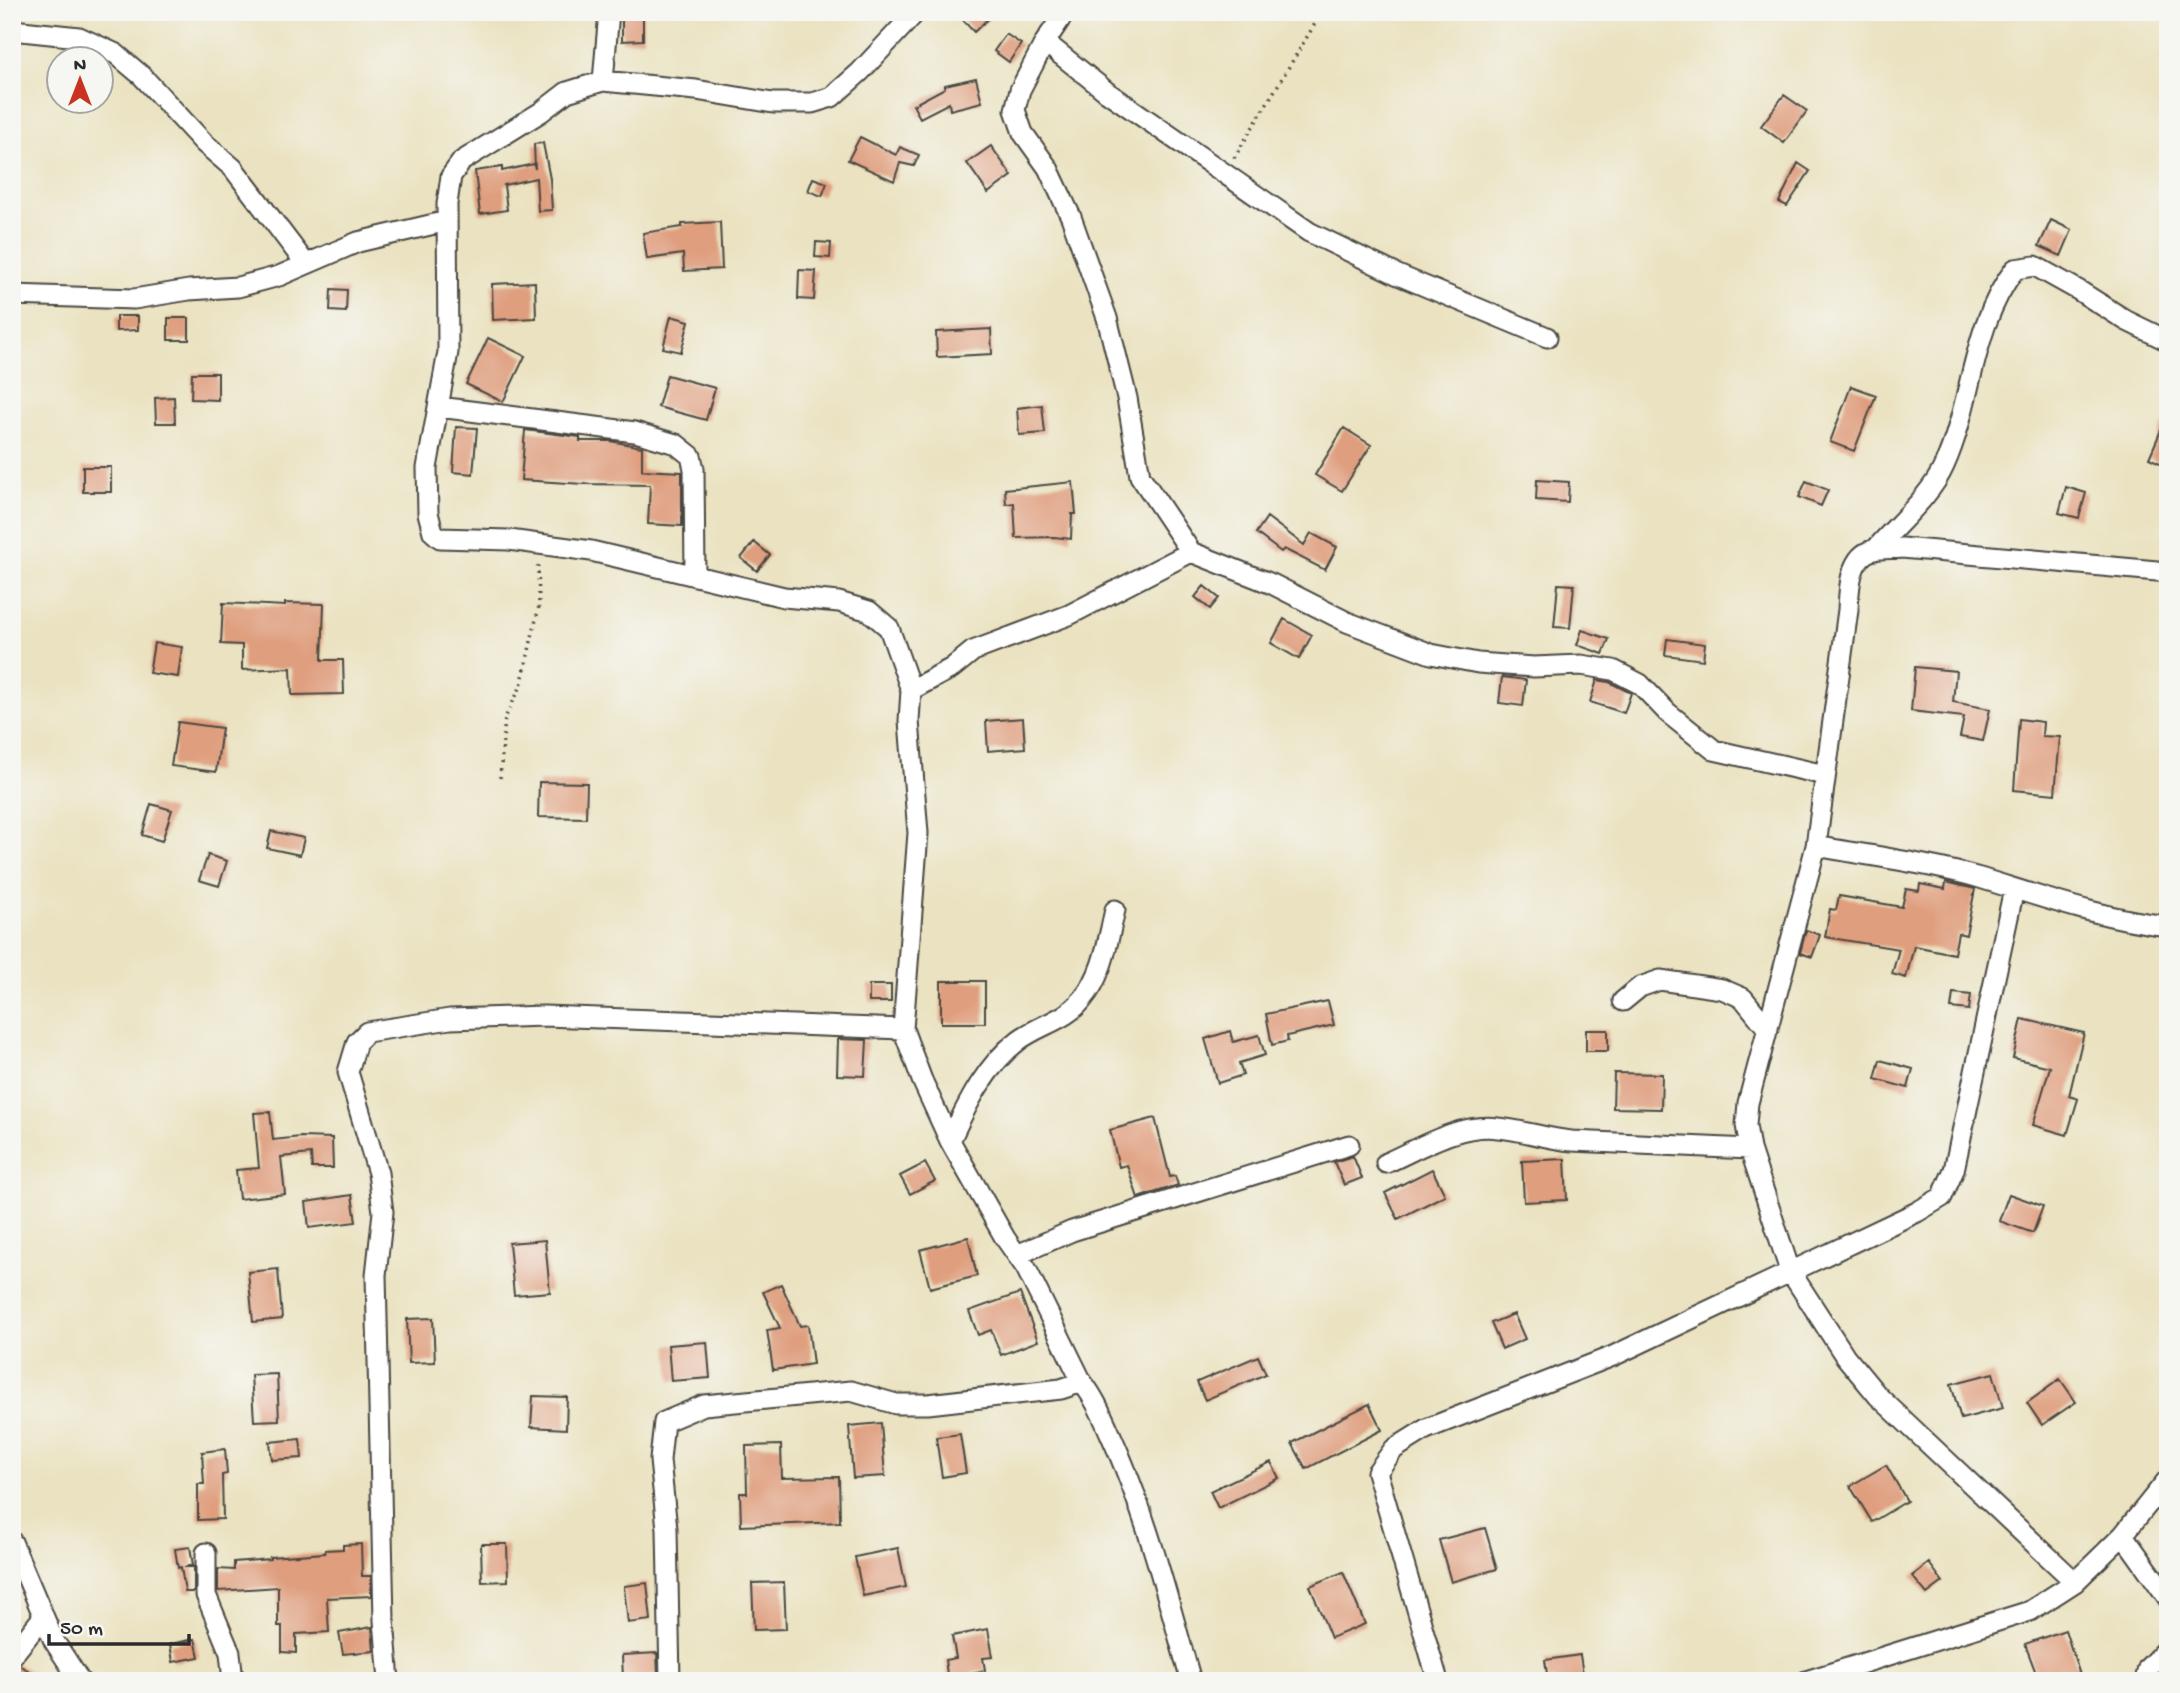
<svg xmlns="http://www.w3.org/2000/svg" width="2180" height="1693" font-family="'Gochi Hand',sans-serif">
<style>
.building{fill:#df9e7e}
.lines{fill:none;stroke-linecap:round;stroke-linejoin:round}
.minor-casing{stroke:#484641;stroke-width:23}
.path{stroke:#484641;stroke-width:3.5;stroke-dasharray:2 5;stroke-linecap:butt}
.minor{stroke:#fff;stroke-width:19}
</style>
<rect width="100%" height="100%" fill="#f6f6f2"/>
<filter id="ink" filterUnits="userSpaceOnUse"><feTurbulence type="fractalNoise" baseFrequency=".0143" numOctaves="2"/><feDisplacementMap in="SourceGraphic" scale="14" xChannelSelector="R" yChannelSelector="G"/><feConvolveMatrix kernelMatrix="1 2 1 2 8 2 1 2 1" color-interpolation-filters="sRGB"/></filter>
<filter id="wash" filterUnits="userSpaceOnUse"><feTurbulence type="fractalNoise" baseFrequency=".00686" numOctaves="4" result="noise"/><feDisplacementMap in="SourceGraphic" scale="28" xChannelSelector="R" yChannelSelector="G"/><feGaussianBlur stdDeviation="1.57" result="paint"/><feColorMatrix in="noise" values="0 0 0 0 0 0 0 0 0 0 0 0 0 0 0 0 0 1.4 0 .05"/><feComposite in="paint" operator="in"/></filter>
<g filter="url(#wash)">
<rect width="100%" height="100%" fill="#eae2c0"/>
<g id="blocks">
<path class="building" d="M 969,12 L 995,12 L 974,32 L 962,19 Z
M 622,14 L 643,14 L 643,40 L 622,41 Z
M 1006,34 L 1021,44 L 1009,62 L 994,51 Z
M 976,78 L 982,102 L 950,110 L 949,103 L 920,118 L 913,105 L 945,88 L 945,85 Z
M 1784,95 L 1807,111 L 1784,143 L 1761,126 Z
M 860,137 L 896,155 L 900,147 L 919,155 L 914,166 L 900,163 L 894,181 L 848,160 Z
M 543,143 L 550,179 L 552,210 L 538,211 L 536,178 L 504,185 L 507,210 L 480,214 L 475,171 L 502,167 L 502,171 L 534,164 L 535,169 L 534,144 Z
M 991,146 L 1012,176 L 988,193 L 967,163 Z
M 1798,163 L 1810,171 L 1787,206 L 1779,202 Z
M 813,178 L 827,183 L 822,196 L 808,191 Z
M 2051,220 L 2072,230 L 2061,256 L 2039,246 Z
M 720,222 L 722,269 L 684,271 L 683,254 L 647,259 L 643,233 L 682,227 L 682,224 Z
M 816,242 L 831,243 L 830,258 L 815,257 Z
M 799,270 L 816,271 L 814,300 L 798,299 Z
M 535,282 L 536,318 L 493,320 L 492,284 Z
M 331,289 L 347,290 L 346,312 L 330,311 Z
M 116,316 L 138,316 L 138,330 L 116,331 Z
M 671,316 L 689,321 L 681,352 L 663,348 Z
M 168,318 L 189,318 L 189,340 L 168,340 Z
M 991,329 L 992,354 L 937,357 L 936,332 Z
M 488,338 L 525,356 L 503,402 L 466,384 Z
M 192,373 L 218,373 L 218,400 L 191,399 Z
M 667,375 L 715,388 L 706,420 L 658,407 Z
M 1851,386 L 1876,395 L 1854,451 L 1830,442 Z
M 174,397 L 175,423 L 156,423 L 155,398 Z
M 1042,405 L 1045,433 L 1019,435 L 1017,408 Z
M 2168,414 L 2168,451 L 2162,464 L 2149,458 Z
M 456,427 L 477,428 L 473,474 L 453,472 Z
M 1344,428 L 1371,445 L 1342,491 L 1315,475 Z
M 525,430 L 580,437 L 580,441 L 610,441 L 642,447 L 642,470 L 682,472 L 682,526 L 648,524 L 650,485 L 584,484 L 521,480 Z
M 83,467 L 111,467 L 111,492 L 83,492 Z
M 1537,480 L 1569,482 L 1568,502 L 1536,500 Z
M 1806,481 L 1828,490 L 1821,506 L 1799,497 Z
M 1073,482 L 1076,514 L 1072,514 L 1071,539 L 1054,537 L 1016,538 L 1014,503 L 1006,504 L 1005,489 Z
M 2066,487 L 2086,493 L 2079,518 L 2059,513 Z
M 1267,517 L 1304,545 L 1311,533 L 1337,547 L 1325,570 L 1284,549 L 1281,552 L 1256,533 Z
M 754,542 L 770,555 L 757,571 L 741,558 Z
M 1558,584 L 1574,585 L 1570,628 L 1554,627 Z
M 1204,586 L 1219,598 L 1210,609 L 1195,597 Z
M 223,603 L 285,606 L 285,603 L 324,604 L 322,660 L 343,660 L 344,694 L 292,695 L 291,668 L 242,670 L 242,645 L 221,644 Z
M 1284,619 L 1312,635 L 1299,659 L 1271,643 Z
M 1582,630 L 1609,639 L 1603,654 L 1577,645 Z
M 1667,639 L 1705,644 L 1703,660 L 1665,655 Z
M 154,643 L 182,647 L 178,677 L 149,673 Z
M 1915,667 L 1956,671 L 1953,702 L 1990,709 L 1983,741 L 1960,737 L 1964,717 L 1911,711 Z
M 1502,677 L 1526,680 L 1523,706 L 1499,703 Z
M 1597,680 L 1609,682 L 1631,693 L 1624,713 L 1590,702 Z
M 1023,718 L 1025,748 L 988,751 L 986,721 Z
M 2019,719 L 2043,722 L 2042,736 L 2060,737 L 2055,794 L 2014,790 Z
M 178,722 L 222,728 L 216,772 L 171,766 Z
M 539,782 L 587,783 L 586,818 L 538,817 Z
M 151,804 L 172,810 L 162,841 L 142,835 Z
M 271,831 L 304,838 L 300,855 L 267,848 Z
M 208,855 L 227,861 L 219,886 L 199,880 Z
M 1946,882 L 1975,889 L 1966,935 L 1958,933 L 1954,954 L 1914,946 L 1906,978 L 1892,974 L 1899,949 L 1825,937 L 1830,909 L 1836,910 L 1839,896 L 1902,907 L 1906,889 L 1919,891 L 1920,884 L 1945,889 Z
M 1806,930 L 1820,935 L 1812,957 L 1800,953 Z
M 941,981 L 985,981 L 985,1023 L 941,1023 Z
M 869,985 L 891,985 L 891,1002 L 869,1002 Z
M 1953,993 L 1971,995 L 1969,1010 L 1951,1008 Z
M 1328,1001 L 1334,1025 L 1287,1036 L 1288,1041 L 1272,1045 L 1266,1014 Z
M 2022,1019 L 2084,1033 L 2069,1096 L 2078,1099 L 2067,1135 L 2033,1125 L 2050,1067 L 2013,1058 Z
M 1586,1030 L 1608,1030 L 1608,1051 L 1586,1051 Z
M 1230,1031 L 1233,1042 L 1259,1035 L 1265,1055 L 1239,1063 L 1243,1075 L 1218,1083 L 1205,1039 Z
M 838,1039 L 867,1040 L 865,1076 L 837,1075 Z
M 1880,1060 L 1913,1069 L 1908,1088 L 1875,1079 Z
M 1614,1073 L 1662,1074 L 1661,1109 L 1613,1108 Z
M 270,1112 L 273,1140 L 301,1137 L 332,1138 L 333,1168 L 312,1168 L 311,1154 L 281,1157 L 285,1194 L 239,1199 L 236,1170 L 259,1168 L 254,1113 Z
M 1155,1118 L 1170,1177 L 1175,1176 L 1178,1185 L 1138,1198 L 1127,1165 L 1119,1167 L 1110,1130 Z
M 1353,1156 L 1362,1178 L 1344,1185 L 1334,1162 Z
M 1565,1159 L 1567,1200 L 1524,1202 L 1522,1161 Z
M 925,1163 L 935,1181 L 910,1194 L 900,1176 Z
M 1432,1169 L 1445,1195 L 1398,1219 L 1385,1193 Z
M 2009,1194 L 2043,1206 L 2033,1233 L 1999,1221 Z
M 352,1195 L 356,1222 L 309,1228 L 306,1202 Z
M 968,1237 L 977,1276 L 930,1288 L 920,1250 Z
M 545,1240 L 550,1292 L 514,1295 L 509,1243 Z
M 278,1269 L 282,1319 L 253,1322 L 248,1272 Z
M 781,1284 L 800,1326 L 808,1325 L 813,1364 L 773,1370 L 767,1330 L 780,1328 L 763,1292 Z
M 1020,1293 L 1038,1341 L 1001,1355 L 991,1330 L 978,1335 L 969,1311 Z
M 1514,1314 L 1525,1339 L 1502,1349 L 1491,1323 Z
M 433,1318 L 435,1362 L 409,1363 L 407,1319 Z
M 707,1342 L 710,1378 L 671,1381 L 668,1345 Z
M 1258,1356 L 1266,1374 L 1205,1400 L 1197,1382 Z
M 1993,1373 L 2003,1408 L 1961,1419 L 1951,1384 Z
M 277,1374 L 279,1420 L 254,1421 L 251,1375 Z
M 2060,1379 L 2076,1402 L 2042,1425 L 2027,1403 Z
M 533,1396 L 567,1397 L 566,1429 L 531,1427 Z
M 1369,1404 L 1382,1430 L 1306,1469 L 1292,1443 Z
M 881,1423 L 885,1476 L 853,1478 L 849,1426 Z
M 960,1434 L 966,1473 L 942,1477 L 936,1437 Z
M 300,1439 L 302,1458 L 272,1460 L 270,1442 Z
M 781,1445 L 782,1478 L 839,1477 L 840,1522 L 741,1526 L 740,1493 L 747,1493 L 746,1446 Z
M 225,1449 L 227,1474 L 222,1475 L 223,1519 L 198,1520 L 198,1484 L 204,1484 L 202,1452 Z
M 1271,1462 L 1279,1478 L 1218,1508 L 1210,1491 Z
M 1886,1465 L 1907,1501 L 1872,1522 L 1850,1486 Z
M 1485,1528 L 1497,1569 L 1451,1582 L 1439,1540 Z
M 361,1544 L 362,1576 L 371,1576 L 371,1596 L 327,1598 L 329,1632 L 296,1634 L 296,1653 L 282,1652 L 282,1626 L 278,1626 L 278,1587 L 218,1591 L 218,1569 L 234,1570 L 234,1562 L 270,1559 L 270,1557 L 325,1553 L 325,1550 L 343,1549 L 343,1545 Z
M 481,1544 L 507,1544 L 508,1581 L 482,1582 Z
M 190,1547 L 193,1565 L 184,1567 L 194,1567 L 194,1592 L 185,1592 L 181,1567 L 178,1568 L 175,1549 Z
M 898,1548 L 906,1587 L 863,1596 L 855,1557 Z
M 1929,1563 L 1943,1582 L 1927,1594 L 1912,1576 Z
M 1343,1572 L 1365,1624 L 1331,1638 L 1310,1586 Z
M 784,1582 L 786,1629 L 754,1630 L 752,1583 Z
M 647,1583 L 651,1620 L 628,1623 L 624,1586 Z
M 372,1627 L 374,1651 L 343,1654 L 339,1633 Z
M 988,1629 L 993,1657 L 983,1658 L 985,1670 L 967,1674 L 969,1681 L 948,1681 L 945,1660 L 956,1658 L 952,1636 Z
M 2065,1630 L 2082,1681 L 2039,1681 L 2025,1644 Z
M 195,1639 L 199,1657 L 173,1662 L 170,1644 Z
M 657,1653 L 658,1676 L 623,1678 L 622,1655 Z
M 1580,1655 L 1584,1681 L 1548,1681 L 1545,1660 Z
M 19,1665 L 47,1681 L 12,1681 L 12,1668 Z"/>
</g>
</g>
<g filter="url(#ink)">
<use href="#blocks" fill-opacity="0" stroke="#484641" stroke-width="2"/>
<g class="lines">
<g class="minor-casing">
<path id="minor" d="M 916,12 L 860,72 L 832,97 L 812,103 L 773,103 L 696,90 L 603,81 L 567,92 L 541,112 L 462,161 L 451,176 L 447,204 L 448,352 L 427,468 L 428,513 L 433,532 L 440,538 L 509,540 L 591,551 L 784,597 L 839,602 L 869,611 L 889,628 L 911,690 L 909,721 L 918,833 L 903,1029 L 922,1080 L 950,1141 L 1005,1238 L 1026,1268 L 1082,1382 C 1098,1402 1106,1425 1117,1449 C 1149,1524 1169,1603 1191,1681
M 1065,12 L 1045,42 L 1020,90 L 1015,110 L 1023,133 L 1048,168 L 1071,217 L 1107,318 L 1127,398 L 1140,476 L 1191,552 L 1272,584 L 1347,622 L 1431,654 L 1478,663 L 1534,667 L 1581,665 L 1613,670 L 1640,684 L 1668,713 L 1714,750 L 1825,775
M 12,30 L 79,37 L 116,54 L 142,76 L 204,143 L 233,168 L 305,263
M 1045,42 L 1107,92 L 1309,232 L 1398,275 L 1547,337
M 603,81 L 609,12
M 12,295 L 134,299 L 189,290 L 238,287 L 279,276 L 358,242 L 447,221
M 439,407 L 635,432 L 676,444 L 691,456 L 694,469 L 695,576
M 1875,550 C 1896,525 1931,496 1944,466 C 1973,402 1971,326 2015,269 L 2035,266 L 2078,290 L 2127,321 L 2168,341
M 911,690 L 952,668 L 973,651 L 1069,615 L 1191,552
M 1816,846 C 1870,856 1927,863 1980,878 C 2042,897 2104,919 2168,926
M 1623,1001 L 1640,987 L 1660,980 L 1722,989 L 1743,998 L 1768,1029
M 950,1141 C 967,1104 986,1065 1019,1040 C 1039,1025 1066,1020 1082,1000 C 1103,976 1108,940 1115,910
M 1386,1163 C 1420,1148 1459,1123 1498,1128 C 1523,1130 1547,1139 1572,1141 L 1750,1149
M 1017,1255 L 1072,1231 L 1349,1145
M 2123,1535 L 2168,1598
M 12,1542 L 54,1641 L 80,1681
M 206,1553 L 206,1595 L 230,1653 L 233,1681
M 2075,1582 L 1878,1396 L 1845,1356 L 1790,1271 L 1750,1149 L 1746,1125 L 1748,1103 L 1816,846 L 1848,610 C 1849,590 1849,556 1873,550 C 1882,548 1893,549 1902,548 L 2168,572
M 12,1656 L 43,1617
M 389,1681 L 384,1620 L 376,1275 L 383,1212 L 378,1173 L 348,1072 L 357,1042 L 367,1032 L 450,1019 L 544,1016 L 903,1029
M 670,1681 L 667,1529 L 660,1460 L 664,1422 L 704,1405 L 851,1391 L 896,1404 L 928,1404 L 1061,1389 L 1082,1382
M 1438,1681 L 1377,1472 L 1394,1449 L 1426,1429 L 1613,1356 L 1917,1212 L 1942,1197 L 1954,1170 L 2014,889
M 1806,1681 L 2030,1611 L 2075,1582 L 2123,1535 L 2168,1479
M 2145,1681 L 2148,1668 L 2168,1647"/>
</g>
<path class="path" d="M 1234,158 L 1322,12
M 500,778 L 505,718 L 521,686 L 539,606 L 538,564"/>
<use href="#minor" class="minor"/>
</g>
</g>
<rect width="2180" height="1693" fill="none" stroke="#f6f6f2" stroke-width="42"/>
<g transform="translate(80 80)"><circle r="33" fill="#f6f6f2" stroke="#a5a5a2" stroke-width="2"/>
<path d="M0-5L12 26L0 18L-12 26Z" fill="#c8321e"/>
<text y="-10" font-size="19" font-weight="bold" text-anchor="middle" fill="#2b2b2b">N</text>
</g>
<path d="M49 1634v10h140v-10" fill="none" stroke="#2b2b2b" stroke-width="3.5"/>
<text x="60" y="1634" font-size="21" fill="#2b2b2b" stroke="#f6f6f2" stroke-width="5" paint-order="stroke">50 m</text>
</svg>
